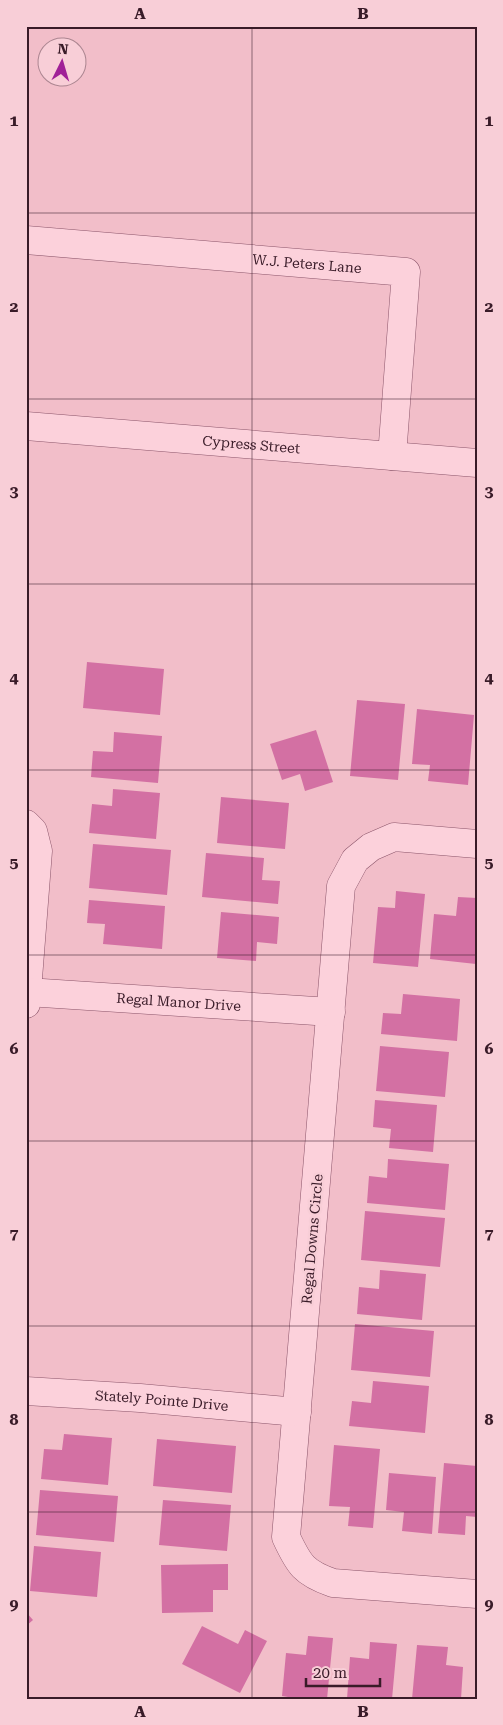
<svg xmlns="http://www.w3.org/2000/svg" width="503" height="1725" font-family="'Roboto Serif',serif">
<style>
.building{fill:#d370a3}
.lines{fill:none;stroke-linecap:round;stroke-linejoin:round}
.minor-casing{stroke:#8b556a;stroke-width:29}
.minor{stroke:#fcd1db;stroke-width:28}
.grid{fill:none;stroke:#391b28;stroke-width:1;stroke-opacity:0.55}
.labels{text-anchor:middle;stroke-width:5;stroke-linejoin:round;paint-order:stroke}
.street-label{font-size:14px;fill:#391b28;stroke:#f8ced7}
.neatline{fill:none;stroke:#391b28;stroke-width:2}
.grid-label{font-size:16px;text-anchor:middle;font-weight:bold;fill:#391b28}
</style>
<rect width="100%" height="100%" fill="#f2bec9"/>
<path class="building" d="M 87,662 L 164,669 L 160,715 L 83,708 Z
M 357,700 L 405,704 L 398,780 L 350,776 Z
M 417,709 L 474,715 L 468,785 L 428,781 L 430,765 L 412,764 Z
M 316,730 L 333,782 L 305,791 L 300,774 L 282,780 L 270,744 Z
M 114,732 L 162,736 L 158,783 L 91,777 L 93,751 L 113,752 Z
M 113,789 L 160,793 L 156,839 L 89,833 L 92,804 L 112,806 Z
M 221,797 L 289,803 L 285,849 L 217,843 Z
M 93,844 L 171,850 L 167,895 L 89,888 Z
M 206,853 L 264,858 L 262,880 L 280,881 L 278,904 L 202,897 Z
M 396,891 L 425,894 L 418,967 L 373,963 L 378,907 L 395,908 Z
M 458,897 L 477,898 L 476,964 L 430,959 L 434,914 L 456,916 Z
M 89,900 L 165,906 L 162,949 L 103,944 L 105,924 L 87,923 Z
M 221,912 L 279,917 L 277,944 L 257,942 L 256,961 L 217,958 Z
M 403,994 L 460,999 L 457,1041 L 381,1034 L 383,1013 L 401,1014 Z
M 380,1046 L 449,1052 L 445,1097 L 376,1091 Z
M 375,1100 L 437,1105 L 433,1152 L 389,1148 L 391,1129 L 373,1127 Z
M 388,1159 L 449,1164 L 445,1210 L 367,1203 L 369,1176 L 387,1178 Z
M 365,1211 L 445,1218 L 440,1267 L 361,1260 Z
M 380,1270 L 426,1274 L 422,1320 L 357,1314 L 359,1287 L 379,1289 Z
M 355,1324 L 434,1331 L 430,1377 L 351,1370 Z
M 373,1381 L 429,1386 L 425,1433 L 349,1426 L 352,1401 L 371,1403 Z
M 64,1434 L 112,1438 L 108,1485 L 41,1479 L 44,1449 L 62,1450 Z
M 157,1439 L 236,1446 L 232,1493 L 153,1486 Z
M 334,1445 L 380,1449 L 373,1528 L 348,1526 L 350,1507 L 329,1506 Z
M 444,1463 L 477,1466 L 477,1517 L 466,1516 L 465,1535 L 438,1533 Z
M 389,1473 L 436,1477 L 432,1534 L 402,1531 L 404,1512 L 386,1510 Z
M 40,1490 L 118,1496 L 114,1542 L 36,1535 Z
M 163,1500 L 231,1505 L 227,1551 L 159,1545 Z
M 34,1546 L 101,1552 L 97,1597 L 30,1591 Z
M 228,1564 L 228,1590 L 213,1590 L 213,1612 L 162,1613 L 161,1565 Z
M 26,1612 L 33,1620 L 26,1626 Z
M 202,1626 L 238,1644 L 245,1630 L 267,1641 L 240,1693 L 182,1664 Z
M 308,1636 L 333,1638 L 327,1699 L 300,1699 L 282,1696 L 286,1653 L 306,1655 Z
M 370,1642 L 397,1644 L 392,1699 L 347,1699 L 350,1657 L 369,1659 Z
M 417,1645 L 448,1647 L 446,1665 L 463,1667 L 461,1699 L 412,1699 Z"/>
<g class="lines">
<g class="minor-casing">
<g id="minor">
<path id="s1" d="M 26,240 L 406,272 L 392,456"/>
<path id="s2" d="M 26,426 L 477,463"/>
<path d="M 26,824 L 33,831 L 38,851 L 26,1004"/>
<path d="M 477,844 L 394,837 L 371,847 L 355,860 L 341,886 L 286,1537 C 299,1565 304,1573 333,1583 L 477,1594"/>
<path id="s3" d="M 27,992 L 331,1012"/>
<path id="s4" d="M 26,1391 L 140,1398 L 297,1412"/>
</g>
</g>
<use href="#minor" class="minor"/>
</g>
<path class="grid" d="M 252,26 L 252,1699M 26,213 L 477,213M 26,399 L 477,399M 26,584 L 477,584M 26,770 L 477,770M 26,955 L 477,955M 26,1141 L 477,1141M 26,1326 L 477,1326M 26,1512 L 477,1512"/>
<g class="labels">
<g class="street-label">
<text dy="5" stroke="none"><textPath href="#s1" startOffset="282">W.J. Peters Lane</textPath></text>
<text dy="5" stroke="none"><textPath href="#s2" startOffset="226">Cypress Street</textPath></text>
<text dy="5" stroke="none"><textPath href="#s3" startOffset="152">Regal Manor Drive</textPath></text>
<text transform="translate(312 1239) rotate(-85)" y="5">Regal Downs Circle</text>
<text dy="5" stroke="none"><textPath href="#s4" startOffset="136">Stately Pointe Drive</textPath></text>
</g>
</g>
<rect width="503" height="1725" fill="none" stroke="#f8ced7" stroke-width="55"/>
<g transform="translate(62 62) rotate(5)"><circle r="24" fill="#f8ced7" stroke="#ac8691"/>
<path d="M0-4L9 19L0 12L-9 19Z" fill="#a02097"/>
<text y="-8" font-size="14" font-weight="bold" text-anchor="middle" fill="#391b28">N</text>
</g>
<path d="M306 1678v8h74v-8" fill="none" stroke="#391b28" stroke-width="2.5"/>
<text x="313" y="1678" font-size="15" fill="#391b28" stroke="#f8ced7" stroke-width="4" paint-order="stroke">20 m</text>
<rect x="28" y="28" width="448" height="1670" class="neatline"/>
<g class="grid-label">
<text x="140" y="19">A</text>
<text x="363" y="19">B</text>
<text x="14" y="126">1</text>
<text x="489" y="126">1</text>
<text x="14" y="312">2</text>
<text x="489" y="312">2</text>
<text x="14" y="497">3</text>
<text x="489" y="497">3</text>
<text x="14" y="683">4</text>
<text x="489" y="683">4</text>
<text x="14" y="868">5</text>
<text x="489" y="868">5</text>
<text x="14" y="1054">6</text>
<text x="489" y="1054">6</text>
<text x="14" y="1239">7</text>
<text x="489" y="1239">7</text>
<text x="14" y="1425">8</text>
<text x="489" y="1425">8</text>
<text x="14" y="1610">9</text>
<text x="489" y="1610">9</text>
<text x="140" y="1717">A</text>
<text x="363" y="1717">B</text>
</g>
</svg>
